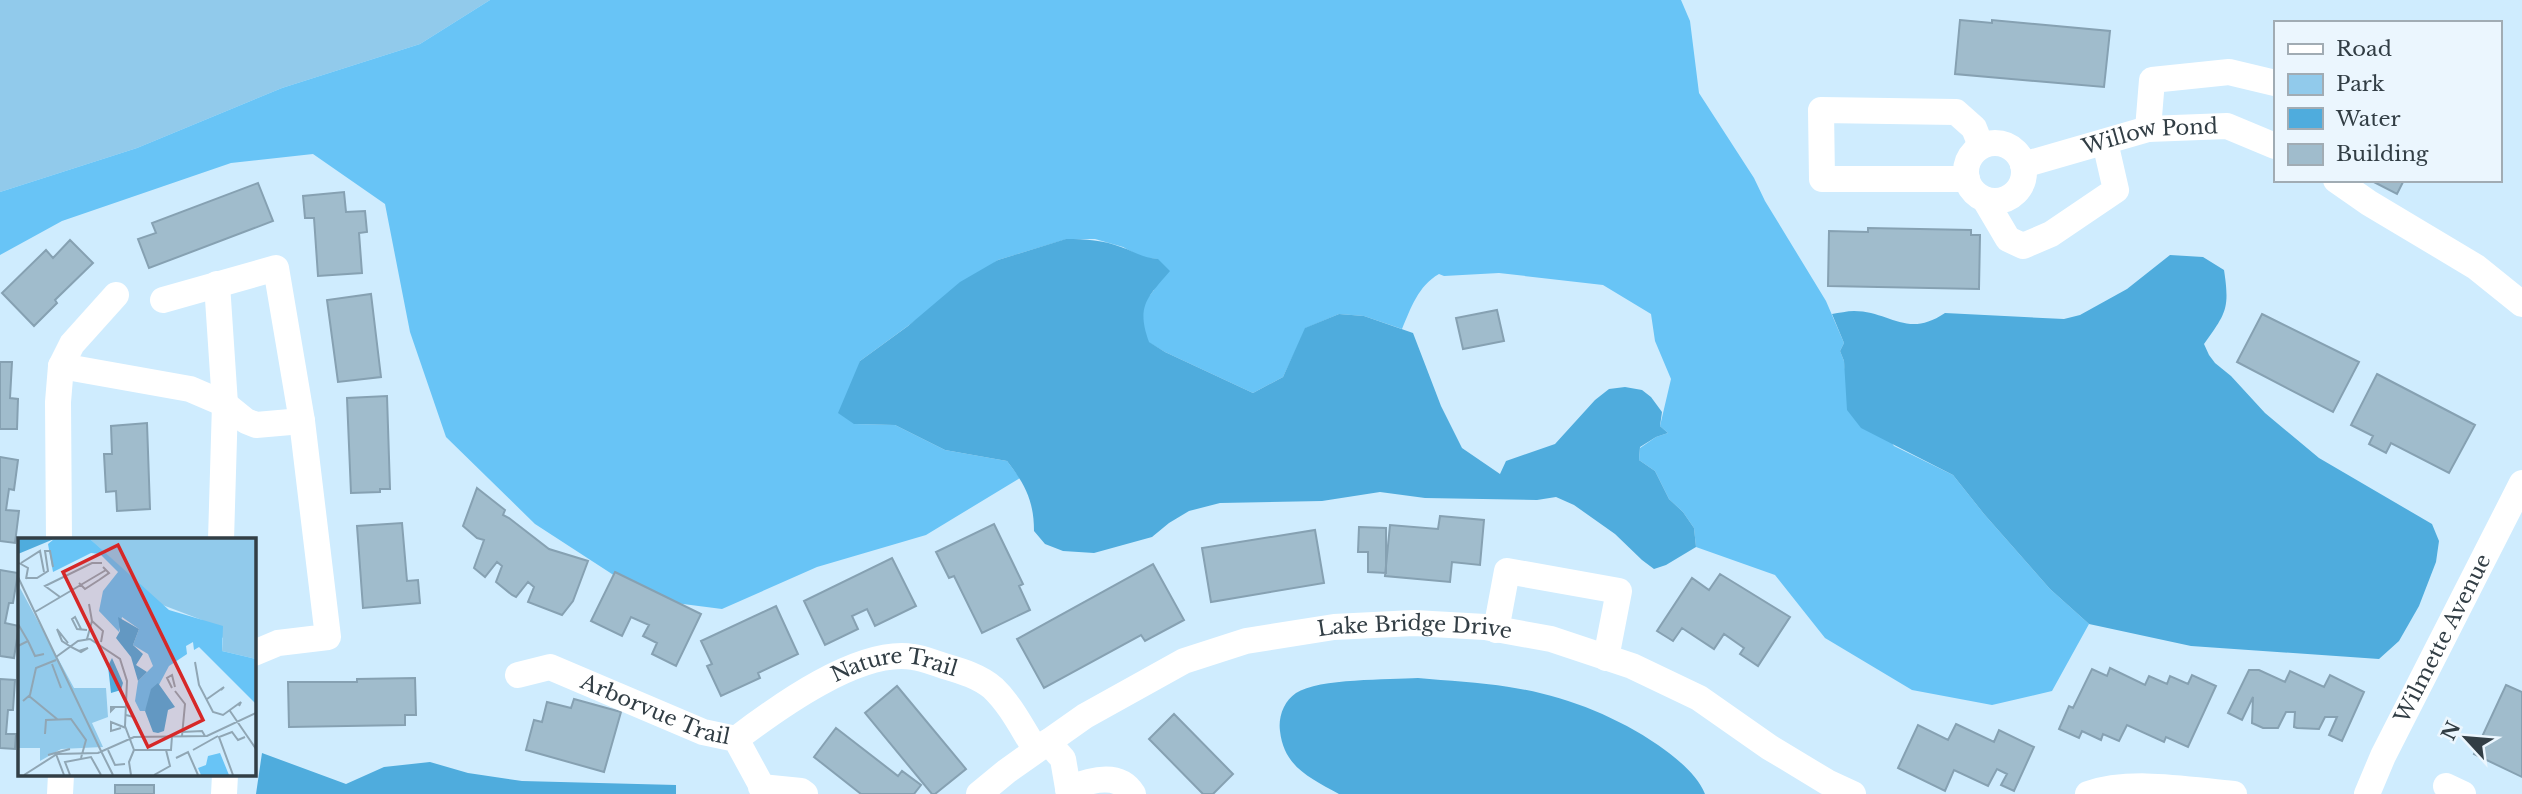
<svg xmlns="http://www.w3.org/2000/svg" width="2522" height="794" font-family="'Libre Baskerville',serif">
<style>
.green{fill:#91caeb}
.forest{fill:#68c4f6}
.water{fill:#4facdd}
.building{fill:#a0bccc;stroke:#86a1b2;stroke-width:2}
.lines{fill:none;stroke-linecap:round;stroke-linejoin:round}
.minor{stroke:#fff;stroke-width:26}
.labels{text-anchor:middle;stroke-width:5;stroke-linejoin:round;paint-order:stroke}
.street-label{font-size:21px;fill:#323e45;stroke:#ebf6fe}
.inset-road{fill:none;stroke:#90a6b4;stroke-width:2}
.view{fill:#d62828;fill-opacity:0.15;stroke:#d62828;stroke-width:3.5}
.inset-edge{fill:none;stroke:#323e45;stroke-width:3.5}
</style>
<rect width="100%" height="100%" fill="#cfecfe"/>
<path class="green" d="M 0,0 L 490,0 L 420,44 L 282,88 L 137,148 L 0,192 Z"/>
<path class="forest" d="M 490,0 L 1681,0 L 1690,21 L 1699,93 L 1754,178 L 1765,201 L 1826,301 L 1844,343 L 1840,351 L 1844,361 L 1846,378 L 1894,446 L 1953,475 L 1984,514 L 2050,589 L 2089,624 L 2052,691 L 1992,705 L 1912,690 L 1825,638 L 1775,575 L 1696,547 L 1694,528 L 1683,512 L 1669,499 L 1655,471 L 1639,460 L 1640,448 L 1656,437 L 1668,433 L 1660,426 L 1671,379 L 1655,341 L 1651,314 L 1603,285 L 1499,273 L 1444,276 L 1439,274 C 1418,286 1411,308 1402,329 L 1364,316 L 1339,314 L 1306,328 L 1283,377 L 1253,393 L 1165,352 L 1148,342 L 1142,323 L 1143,304 L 1154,290 L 1158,259 L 1143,258 L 1123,247 L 1095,239 L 1067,239 L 998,260 L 860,361 L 854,424 L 895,425 L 945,450 L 1007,461 L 1020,478 L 926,535 L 817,567 L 722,609 L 652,600 L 535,524 L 446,437 L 410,332 L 385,204 L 313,154 L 231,163 L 62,221 L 0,255 L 0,192 L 137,148 L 282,88 L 420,44 Z"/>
<path class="water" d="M 1066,239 C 1086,239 1103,240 1121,247 C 1135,252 1143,258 1158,259 L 1170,271 C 1147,298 1136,306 1149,342 L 1165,352 L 1253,393 L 1283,377 L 1305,328 L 1339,314 L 1364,316 L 1413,333 L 1441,406 L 1462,448 L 1500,474 L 1506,461 L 1555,444 L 1595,400 L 1609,389 L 1625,387 L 1642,390 L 1651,397 L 1662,412 L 1660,426 L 1668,433 L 1656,437 L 1640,447 L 1639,460 L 1655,471 L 1669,499 L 1683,512 L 1694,528 L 1696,547 L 1666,565 L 1654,569 L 1642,560 L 1615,534 L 1574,505 L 1556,497 L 1537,500 L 1425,498 L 1380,492 L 1322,501 L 1220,503 L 1189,511 L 1169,523 L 1152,537 L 1094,553 L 1063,551 L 1045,544 L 1034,531 C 1034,501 1025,484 1007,461 L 945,450 L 895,425 L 854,424 L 838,413 L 860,361 L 908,326 L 960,282 L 998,260 Z
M 2170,255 L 2203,257 L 2224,270 C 2230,309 2226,313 2204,344 L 2209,355 L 2215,363 L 2231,376 L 2265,413 L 2319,458 L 2432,524 L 2439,541 L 2436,562 L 2419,606 L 2399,641 L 2379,659 L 2191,646 L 2089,624 L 2050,589 L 1984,514 L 1953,475 L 1861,428 L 1847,410 L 1844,361 L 1840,351 L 1844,343 L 1832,314 C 1839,313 1847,311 1854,311 C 1890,311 1907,339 1945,313 L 2064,319 L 2080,315 L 2127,289 Z
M 1418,678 C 1448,681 1479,682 1509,687 C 1562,695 1614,715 1658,745 C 1675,757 1697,774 1705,794 L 1339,794 C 1310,778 1284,767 1280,731 C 1278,717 1284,701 1296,693 C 1319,678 1389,680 1418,678 Z
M 262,753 L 346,784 L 384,767 L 430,762 L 468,773 L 522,781 L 676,785 L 676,794 L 256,794 Z"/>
<path class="building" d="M 1960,20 L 1992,23 L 1992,20 L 2110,31 L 2104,87 L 1955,74 Z
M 2370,180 L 2404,180 L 2397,194 Z
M 258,183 L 273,221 L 149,268 L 138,239 L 156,233 L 152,223 Z
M 344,192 L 346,212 L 365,211 L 367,232 L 359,233 L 362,273 L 318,276 L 314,218 L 305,218 L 303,196 Z
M 1868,228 L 1971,230 L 1971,235 L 1980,235 L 1979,289 L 1828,286 L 1829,231 L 1868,232 Z
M 70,240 L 93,263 L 55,300 L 57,303 L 34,326 L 2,293 L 46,250 L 53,258 Z
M 371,294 L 381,377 L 338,382 L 327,300 Z
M 1497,310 L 1504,341 L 1463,349 L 1456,318 Z
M 2262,314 L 2359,362 L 2333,412 L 2237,362 Z
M 0,362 L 12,362 L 10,398 L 18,399 L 17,429 L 0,429 Z
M 2377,374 L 2475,425 L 2449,473 L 2391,443 L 2386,453 L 2369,444 L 2373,436 L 2351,425 Z
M 387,396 L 390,489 L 380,489 L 380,492 L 351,493 L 347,398 Z
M 147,423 L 150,509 L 117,511 L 116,491 L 106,492 L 104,454 L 112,454 L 111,426 Z
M 0,457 L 18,460 L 14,490 L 9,489 L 6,510 L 19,511 L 15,543 L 0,541 Z
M 477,488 L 505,510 L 503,515 L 509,518 L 549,549 L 588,561 L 573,601 L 562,615 L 528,602 L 534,587 L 528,582 L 516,597 L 512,595 L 496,582 L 502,566 L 497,562 L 485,577 L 474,568 L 484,540 L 477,538 L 463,526 Z
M 1440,516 L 1484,520 L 1480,565 L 1452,562 L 1450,582 L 1385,576 L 1390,525 L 1438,529 Z
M 402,523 L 407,581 L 418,580 L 420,603 L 363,608 L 357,526 Z
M 994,524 L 1023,584 L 1019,586 L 1030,610 L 982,633 L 954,576 L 949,578 L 936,552 Z
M 1359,527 L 1386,528 L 1386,573 L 1368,572 L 1368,552 L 1358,552 Z
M 1315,530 L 1324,583 L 1211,602 L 1202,548 Z
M 892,558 L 916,606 L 875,626 L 867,609 L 852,616 L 858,629 L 825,645 L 804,601 Z
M 1153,564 L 1184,620 L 1145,641 L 1141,635 L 1044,688 L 1017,639 Z
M 0,570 L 18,573 L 13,603 L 9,603 L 5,623 L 19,626 L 14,658 L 0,656 Z
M 615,572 L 701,614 L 676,666 L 652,654 L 657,643 L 643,636 L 649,625 L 631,617 L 622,636 L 591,621 Z
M 1720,574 L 1790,617 L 1758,666 L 1740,654 L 1744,648 L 1724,634 L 1714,649 L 1682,628 L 1673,641 L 1657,631 L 1692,578 L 1709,590 Z
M 776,606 L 798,654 L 758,673 L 760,678 L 721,696 L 707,666 L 712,664 L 701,641 Z
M 2110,668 L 2145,685 L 2149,676 L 2167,684 L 2170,676 L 2188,684 L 2192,675 L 2216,686 L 2188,747 L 2166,737 L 2164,742 L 2127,725 L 2119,741 L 2103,734 L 2101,740 L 2082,731 L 2079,738 L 2059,729 L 2069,706 L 2073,708 L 2092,669 L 2107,676 Z
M 2249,670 L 2259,670 L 2285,682 L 2290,671 L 2324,687 L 2330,675 L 2364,692 L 2342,741 L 2329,735 L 2337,717 L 2325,717 L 2319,729 L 2297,728 L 2294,727 L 2295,712 L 2286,712 L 2278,728 L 2263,728 L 2252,723 L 2253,697 L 2242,720 L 2228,713 Z
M 415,678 L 416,715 L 405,715 L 405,725 L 289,727 L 288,682 L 357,682 L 357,679 Z
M 0,679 L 15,680 L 13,710 L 8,710 L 6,734 L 16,734 L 15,749 L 0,748 Z
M 2506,685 L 2522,692 L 2522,777 L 2474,754 Z
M 897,686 L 966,769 L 935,794 L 932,794 L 865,713 Z
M 574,699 L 621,712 L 604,772 L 526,750 L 534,720 L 542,722 L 547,702 L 571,708 Z
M 1174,714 L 1233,774 L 1213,794 L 1203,794 L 1149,739 Z
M 1956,724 L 1994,742 L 1999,730 L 2034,747 L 2014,791 L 2001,785 L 2007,774 L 1997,769 L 1988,786 L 1954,770 L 1945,791 L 1898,768 L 1918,725 L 1948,740 Z
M 836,728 L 898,776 L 902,771 L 921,785 L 914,794 L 861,794 L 814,757 Z
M 115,785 L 154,785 L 154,794 L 115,794 Z"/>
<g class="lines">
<g class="minor">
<path d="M 2148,129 L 2152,80 L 2229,72 L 2275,83"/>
<circle cx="1995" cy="172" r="29"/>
<path id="s1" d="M 2023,165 L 2148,129 L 2227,126 L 2275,146"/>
<path d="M 1967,179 L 1822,179 L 1821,110 L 1956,112 L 1974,128 L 1981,146"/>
<path d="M 2336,180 L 2369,203 L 2476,267 L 2522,304"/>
<path d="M 1985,200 L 2008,239 L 2023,246 L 2051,234 L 2116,190 L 2105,142"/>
<path d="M 217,284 L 225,404 L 221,540"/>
<path d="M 163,300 L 276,268 L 302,421 L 328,637 L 278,643 L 254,653"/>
<path d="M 61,366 L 190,389 L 225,404 L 246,421 L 256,425 L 302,421"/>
<path d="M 59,540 L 58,402 L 61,366 L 72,344 L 116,295"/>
<path d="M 1496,630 L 1507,571 L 1619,591 L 1606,658"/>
<path id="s2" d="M 518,675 L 550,667 L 703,732 L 736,739 L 766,794"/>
<path id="s3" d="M 736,739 C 777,708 859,648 913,657 C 923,658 934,663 944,666 C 961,671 979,676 993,688 C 1011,705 1023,730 1036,750"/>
<path d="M 1048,742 L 1063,759 L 1069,794"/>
<path d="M 2446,786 L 2463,794"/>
<path d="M 761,787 L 801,791 L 805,794"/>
<path d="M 1068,789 C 1089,780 1119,771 1133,794"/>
<path d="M 60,794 L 61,775"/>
<path d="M 224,794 L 225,775"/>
<path id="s4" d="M 979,794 L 1007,771 L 1085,716 L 1184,661 L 1246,641 L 1334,627 L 1414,623 L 1485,627 L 1551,639 L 1632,666 L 1699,698 L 1769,747 L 1827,782 L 1853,794"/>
<path d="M 2088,794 C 2131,779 2189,790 2234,794"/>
<path id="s5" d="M 2367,794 L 2383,756 L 2522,483"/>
</g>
</g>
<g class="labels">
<g class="street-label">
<text dy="7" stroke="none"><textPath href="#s1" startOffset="131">Willow Pond</textPath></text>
<text dy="7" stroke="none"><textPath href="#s4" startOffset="480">Lake Bridge Drive</textPath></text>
<text dy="7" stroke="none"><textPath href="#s5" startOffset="173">Wilmette Avenue</textPath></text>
<text dy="7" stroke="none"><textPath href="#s3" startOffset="180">Nature Trail</textPath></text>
<text dy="7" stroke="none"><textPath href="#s2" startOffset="147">Arborvue Trail</textPath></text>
</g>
</g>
<g transform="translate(18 538)">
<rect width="238" height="238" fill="#cfecfe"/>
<path d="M 72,1 L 238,1 L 238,121 L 204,113 L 205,100 L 184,82 L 142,66 ZM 2,50 L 56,150 L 88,150 L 90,179 L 74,185 L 85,209 L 43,211 L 22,223 L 22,210 L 0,210 Z" fill="#91caeb"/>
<path d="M 36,1 L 72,1 L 151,72 L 205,88 L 204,113 L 238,121 L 238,166 L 181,109 L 176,112 L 175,104 L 168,108 L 169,116 L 151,128 L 127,173 L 122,173 L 117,163 L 120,143 L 135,128 L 130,116 L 115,107 L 121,91 L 104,79 L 101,94 L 81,73 L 85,53 L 100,34 L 82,16 L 73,15 L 35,34 L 30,6 ZM 202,215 L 211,237 L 183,237 L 180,230 L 188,227 L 190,218 Z" fill="#68c4f6"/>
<path d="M 0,1 L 36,1 L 0,16 ZM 100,79 L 121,91 L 115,107 L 125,116 L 118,127 L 129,134 L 120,143 L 113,119 L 98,100 L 102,93 ZM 94,120 L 105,145 L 103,152 L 93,155 L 90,128 ZM 140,145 L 157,169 L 150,172 L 146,193 L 140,195 L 135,194 L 127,173 L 133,151 Z" fill="#4facdd"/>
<path class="inset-road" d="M 1,25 L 10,30 L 8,41M 3,25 L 22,13 L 26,34M 0,39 L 83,213M 9,40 L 19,40 L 30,33 L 27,13 L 32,13 L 35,29M 61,45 L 67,51 L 81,42 L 91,35 L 85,29M 42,59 L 27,48 L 74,25 L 84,25M 17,74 L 88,32M 74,83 L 85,93 L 83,104M 0,86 L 10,103 L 0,108M 63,91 L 57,79 L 54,81 L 59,91 L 69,92M 69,101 L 74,83 L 71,66M 10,103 L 17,118 L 26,116M 50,105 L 39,91 L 44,103 L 53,109 L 63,114 L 70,110 L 61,113M 38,119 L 60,103 L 72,101 L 102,121 L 109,143 L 107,188 L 116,212 L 111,224 L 113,237M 177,124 L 181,147 L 195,174 L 205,177 L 223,164 L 221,168M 34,126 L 43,150M 154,150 L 149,140 L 154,137 L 157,149M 157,153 L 167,166 L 164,198M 11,158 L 39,181M 189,161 L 206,149 L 203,152M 5,163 L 12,157 L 18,130 L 38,122M 97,169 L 93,173 L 93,169 L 108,169M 212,173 L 238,211M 108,177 L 116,179 L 122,193M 103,190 L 93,193 L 93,184 L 108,190M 164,194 L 184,193 L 187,198M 27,196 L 28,182 L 53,181 L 68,202 L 63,220M 82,211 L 95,237M 90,212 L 97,227 L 107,226M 116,212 L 153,212 L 154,198M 175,212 L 200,198M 38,216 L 46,237M 30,217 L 52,211M 158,220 L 170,214 L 180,237M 6,237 L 39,216 L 80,215 L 116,199 L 189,198 L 238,175M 52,237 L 47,224 L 73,219 L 83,237M 136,237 L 152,228 L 148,212M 215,237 L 201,199 L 214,194 L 220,202 L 227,199"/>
<path class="view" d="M 100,7 L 185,182 L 130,209 L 45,34 Z"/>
<rect width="238" height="238" class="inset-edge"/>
</g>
<rect x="2274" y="21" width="228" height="161" fill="#ebf6fe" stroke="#a1acb4" stroke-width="2"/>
<rect x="2288" y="44" width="35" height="10" fill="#ffffff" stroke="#a1acb4" stroke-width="2"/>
<text x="2336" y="56" font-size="21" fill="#323e45">Road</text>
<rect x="2288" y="74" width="35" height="21" fill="#91caeb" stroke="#a1acb4" stroke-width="2"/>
<text x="2336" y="91" font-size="21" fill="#323e45">Park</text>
<rect x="2288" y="108" width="35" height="21" fill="#4facdd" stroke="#a1acb4" stroke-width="2"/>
<text x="2336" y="126" font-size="21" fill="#323e45">Water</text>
<rect x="2288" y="144" width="35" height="21" fill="#a0bccc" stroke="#a1acb4" stroke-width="2"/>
<text x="2336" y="161" font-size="21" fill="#323e45">Building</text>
<g transform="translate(2466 738) rotate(296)" stroke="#ebf6fe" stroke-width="5" paint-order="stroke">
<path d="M0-5L12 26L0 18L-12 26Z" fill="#323e45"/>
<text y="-10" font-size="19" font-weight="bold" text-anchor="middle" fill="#323e45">N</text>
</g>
</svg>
